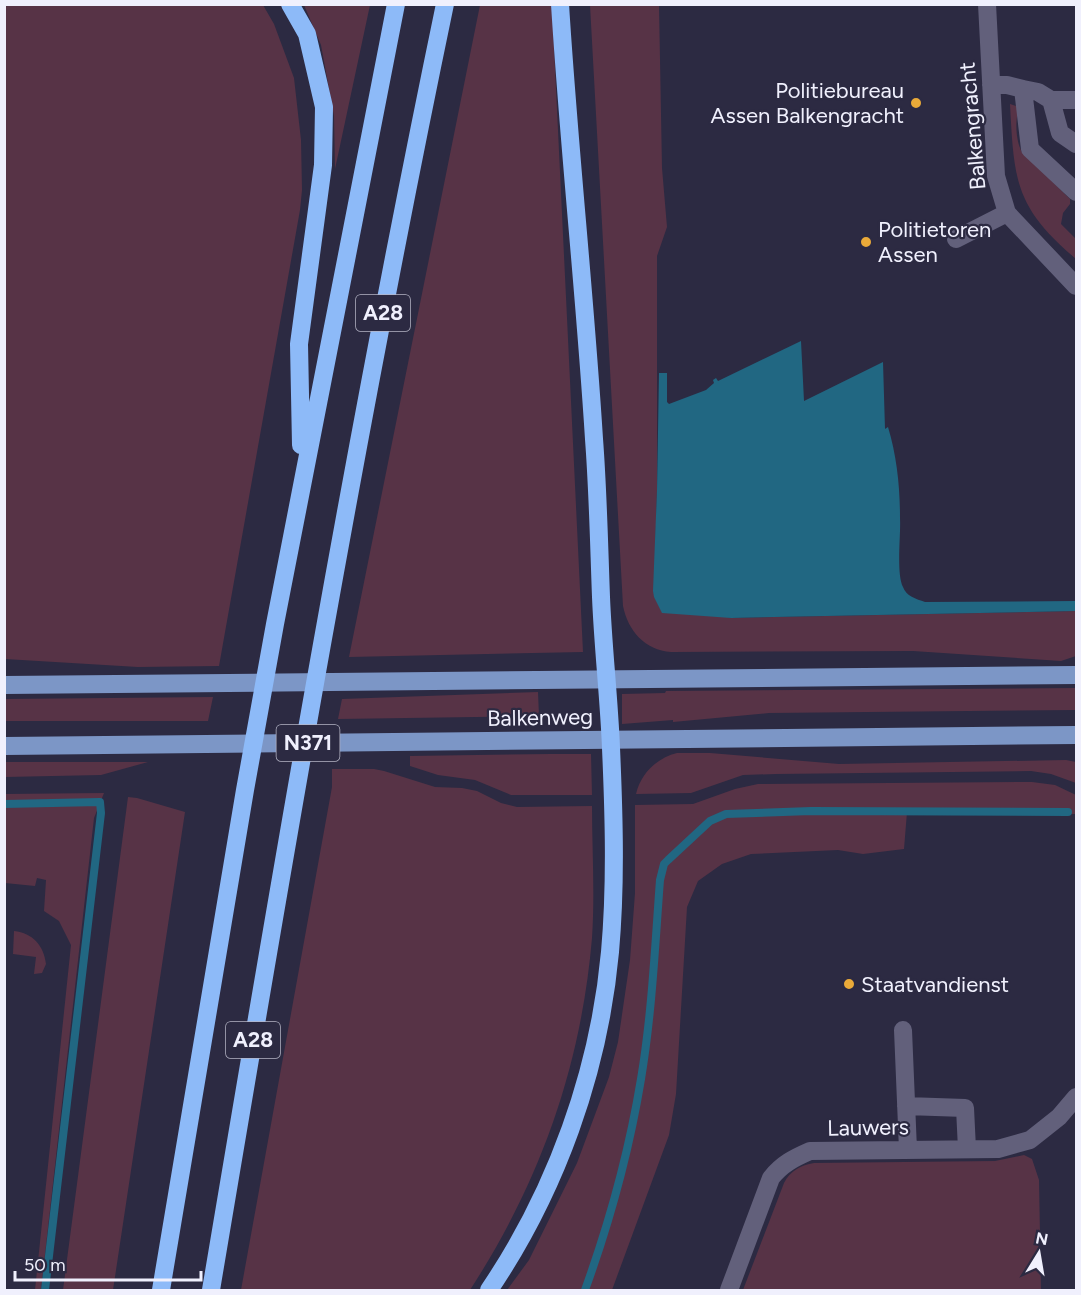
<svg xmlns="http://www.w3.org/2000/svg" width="1081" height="1295" font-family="Figtree,sans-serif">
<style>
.green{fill:#573346}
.water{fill:#216782}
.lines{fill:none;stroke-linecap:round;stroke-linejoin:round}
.stream{stroke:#216782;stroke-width:8}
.minor{stroke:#62607b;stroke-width:18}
.major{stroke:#7c96c6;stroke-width:18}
.highway{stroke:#8dbaf8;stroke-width:18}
.poi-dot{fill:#eaaa39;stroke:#2c2a42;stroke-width:2}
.labels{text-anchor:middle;stroke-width:4.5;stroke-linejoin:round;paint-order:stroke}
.shield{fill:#2c2a42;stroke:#b5b5c5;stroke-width:1.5}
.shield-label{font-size:21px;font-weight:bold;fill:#f0f0fd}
.poi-label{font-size:22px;fill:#f0f0fd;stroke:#2c2a42;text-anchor:start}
.street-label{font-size:22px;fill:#f0f0fd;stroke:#2c2a42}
</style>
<rect width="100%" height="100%" fill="#2c2a42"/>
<path class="green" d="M 4,5 L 263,5 L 274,24 L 294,78 L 301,140 L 302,190 L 300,210 L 219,666 L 138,667 L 5,659 Z
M 304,5 L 370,5 L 335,169 L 334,116 L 321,45 Z
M 480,5 L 552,5 L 583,652 L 349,657 Z
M 590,5 L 659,5 L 662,168 L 667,227 L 657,256 L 657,490 L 654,597 L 731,618 L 1076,611 L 1076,656 L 1061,661 L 913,651 L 671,652 C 645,650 628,631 623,606 Z
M 1010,104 L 1016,106 L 1018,112 C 1015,122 1016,142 1022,152 L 1070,199 L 1070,204 L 1063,213 L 1061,224 L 1076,239 L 1076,259 C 1015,207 1014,181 1010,104 Z
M 1076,688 L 1076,710 L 769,713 L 673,722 L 673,720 L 622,724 L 622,694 L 665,693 L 666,691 Z
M 538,692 L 539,716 L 338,719 L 342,699 Z
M 213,697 L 208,721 L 5,721 L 5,699 Z
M 677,753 L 710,753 L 839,764 L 1066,760 L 1076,762 L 1076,783 L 1051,774 L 1031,771 L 776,774 L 743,775 L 691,793 L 636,794 C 641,773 657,758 677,753 Z
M 551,754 L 591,754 L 592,795 L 511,795 L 475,780 L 438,775 L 410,766 L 410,756 Z
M 5,762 L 148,762 L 101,775 L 5,777 Z
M 332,769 L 374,769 L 384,771 L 435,787 L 462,788 L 477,791 L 501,803 L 517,807 L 592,806 C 592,849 595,894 592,938 C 581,1067 540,1182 470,1290 L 241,1290 L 332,787 Z
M 1032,782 L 1055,785 L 1076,795 L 1076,814 L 907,812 L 904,849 L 863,854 L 838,850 L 751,854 L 722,864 L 698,881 L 687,907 L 676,1094 L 669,1135 L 612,1290 L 507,1290 L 529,1260 L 577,1163 L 609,1077 L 618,1042 L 630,960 L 635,893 L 635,805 L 693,804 L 735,789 L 758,784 Z
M 104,793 L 94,818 L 41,1290 L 35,1290 L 71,945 L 59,921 L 44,911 L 46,880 L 37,878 L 35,886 L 5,883 L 5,794 Z
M 128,797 L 137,798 L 185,812 L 113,1290 L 63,1290 Z
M 14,931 C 33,933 44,946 46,964 L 42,973 L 34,974 L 36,957 L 13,954 Z
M 1024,1155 L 1032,1159 L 1039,1180 L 1041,1290 L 743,1290 L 784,1183 C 790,1171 801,1165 814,1163 L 995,1161 Z"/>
<path class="water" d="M 801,341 L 804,401 L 883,362 L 885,429 L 888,427 C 897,457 900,487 900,518 C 901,535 896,573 903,587 C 906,596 916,599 925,602 L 1076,601 L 1076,611 L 731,618 L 662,613 L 654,597 L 653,591 L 657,490 L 659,373 L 667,373 L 667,402 L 669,404 L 706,390 L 714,383 L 713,380 L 716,378 L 718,381 Z"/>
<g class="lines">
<path class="stream" d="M 4,804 L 100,802 L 101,813 L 45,1290
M 585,1290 C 610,1221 629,1152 641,1079 C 652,1013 655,946 660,880 L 664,864 L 668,860 L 710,821 L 726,814 L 811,811 L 1068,812"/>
<path class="minor" d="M 987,4 L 996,176 L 1007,213 L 1076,286
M 991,85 L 1007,85 L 1023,89 L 1030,149 L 1076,192
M 1023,89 L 1038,92 L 1051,100 L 1060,133 L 1076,144
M 1051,100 L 1076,100
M 956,239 L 1007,213
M 903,1030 L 908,1150
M 906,1106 L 965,1108 L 967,1149
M 729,1290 L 771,1178 C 782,1164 794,1158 810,1151 L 998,1149 L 1030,1140 L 1059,1117 L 1076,1097"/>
<path class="major" d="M 4,685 L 1076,675
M 4,746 L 1076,735"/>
<path class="highway" d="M 290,4 L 307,34 L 324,107 L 323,165 L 299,344 L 301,445
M 161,1290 L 245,790 L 275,624 L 396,4
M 211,1290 C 283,861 356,431 445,4
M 489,1290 C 556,1191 599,1072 610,952 C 616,885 614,816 611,748 C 609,698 603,647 601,597 C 599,544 598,491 594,439 C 585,294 569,149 560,4"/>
</g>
<g class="poi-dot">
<circle cx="916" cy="103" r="6"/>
<circle cx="866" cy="242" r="6"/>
<circle cx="849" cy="984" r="6"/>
</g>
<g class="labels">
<g class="shield">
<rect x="356" y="295" width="54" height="36" rx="4.5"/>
<rect x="276.5" y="725" width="63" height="36" rx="4.5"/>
<rect x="226" y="1022" width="54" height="36" rx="4.5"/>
</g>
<g class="shield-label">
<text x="383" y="320">A28</text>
<text x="308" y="750">N371</text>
<text x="253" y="1047">A28</text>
</g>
<g class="poi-label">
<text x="904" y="98" text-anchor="end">Politiebureau<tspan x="904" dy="25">Assen Balkengracht</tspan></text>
<text x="878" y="237">Politietoren<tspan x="878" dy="25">Assen</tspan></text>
<text x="861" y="992">Staatvandienst</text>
</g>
<g class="street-label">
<text transform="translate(972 126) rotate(-95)" y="8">Balkengracht</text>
<text transform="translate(540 717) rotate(-1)" y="8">Balkenweg</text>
<text transform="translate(868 1127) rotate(-1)" y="8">Lauwers</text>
</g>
</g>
<rect width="1081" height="1295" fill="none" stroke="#f0f0fd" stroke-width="12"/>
<g transform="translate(1039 1253) rotate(11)" stroke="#2c2a42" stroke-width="4.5" paint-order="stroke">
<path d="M0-4.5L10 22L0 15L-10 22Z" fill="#f0f0fd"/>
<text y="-9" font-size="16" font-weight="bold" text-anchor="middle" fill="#f0f0fd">N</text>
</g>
<path d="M15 1271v9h186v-9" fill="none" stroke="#f0f0fd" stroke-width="3"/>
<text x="24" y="1271" font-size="18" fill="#f0f0fd" stroke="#2c2a42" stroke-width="4.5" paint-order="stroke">50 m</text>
</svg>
